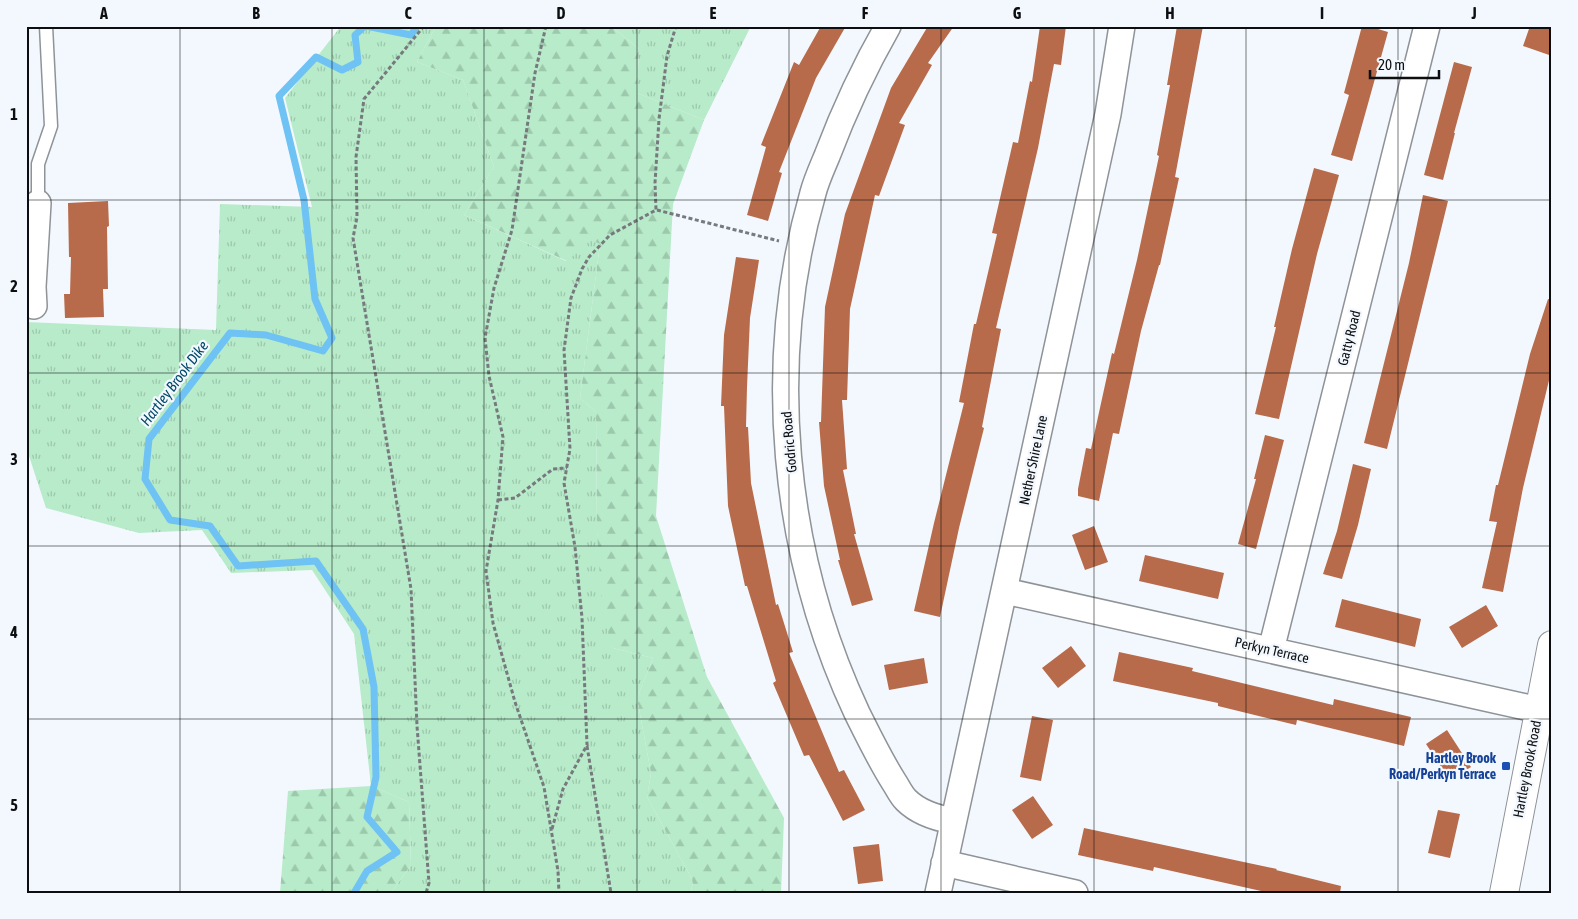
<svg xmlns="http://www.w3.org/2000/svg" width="1578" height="919" viewBox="0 0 1578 919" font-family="'Asap Condensed',sans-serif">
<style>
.grass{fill:url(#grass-tufts)}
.forest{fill:url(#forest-firs)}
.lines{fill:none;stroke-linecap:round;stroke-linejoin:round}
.stream{stroke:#6ec2f4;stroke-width:7}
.building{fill:#b76b4a}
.lane-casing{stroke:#8e9398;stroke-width:15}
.street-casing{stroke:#8e9398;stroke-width:28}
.secondary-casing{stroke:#8e9398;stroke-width:30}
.path{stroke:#76797d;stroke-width:3;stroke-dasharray:4 2.5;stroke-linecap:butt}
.lane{stroke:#fff;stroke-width:12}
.street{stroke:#fff;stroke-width:25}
.secondary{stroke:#fff;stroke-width:28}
.grid{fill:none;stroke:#0c0e10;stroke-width:1;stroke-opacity:0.55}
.transit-dot{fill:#1a4fb4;stroke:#f3f8fe;stroke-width:2}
.labels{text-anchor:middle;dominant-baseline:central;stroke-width:4.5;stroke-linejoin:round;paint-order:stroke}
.street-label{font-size:14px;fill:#0c0e10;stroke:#f3f8fe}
.transit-label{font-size:14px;font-weight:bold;fill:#164399;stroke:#f3f8fe;text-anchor:end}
.water-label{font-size:15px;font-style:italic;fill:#01496a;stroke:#f3f8fe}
.neatline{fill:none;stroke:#0c0e10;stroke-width:2}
.grid-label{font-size:16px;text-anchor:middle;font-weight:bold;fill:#0c0e10}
</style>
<defs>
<pattern id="grass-tufts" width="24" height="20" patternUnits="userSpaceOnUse" patternTransform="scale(1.25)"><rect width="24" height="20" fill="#b7ebc9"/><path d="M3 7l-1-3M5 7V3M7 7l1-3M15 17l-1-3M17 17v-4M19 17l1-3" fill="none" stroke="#9cc8ac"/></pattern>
<pattern id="forest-firs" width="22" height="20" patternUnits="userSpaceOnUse" patternTransform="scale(1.25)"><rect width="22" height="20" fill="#b7ebc9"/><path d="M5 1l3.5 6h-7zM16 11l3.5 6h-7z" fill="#9cc8ac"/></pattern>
</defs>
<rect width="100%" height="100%" fill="#f3f8fe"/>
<path class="grass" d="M341,26H436L417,62L463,80L494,167L464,215L566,261L591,239L600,244L580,398L596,412L597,531L613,648L653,658L637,698L651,773L647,797L693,881L691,893H391L411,865L409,802L371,786L354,634L312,570L231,573L202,530L139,533L46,508L29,456H26V322L216,330L220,204L312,207L285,98Z
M611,26H751L704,120L637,93L639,49Z"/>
<path class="forest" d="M436,26H611L639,49L637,93L704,120L673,204L656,516L707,677L784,818L781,893H691L693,881L647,797L651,773L637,698L653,658L613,648L602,611L597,531L596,412L580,398L600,244L591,240L567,261L464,215L494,167L463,80L417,62Z
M371,786L409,802L411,865L391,893H280L288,791Z"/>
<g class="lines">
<path class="stream" d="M366,26L411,35L417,26
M354,893L367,871L397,852L367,817L376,777L374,687L363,629L316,561L238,566L210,526L170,520L145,479L149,439L230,333L266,335L323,351L332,338L315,299L304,200L279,96L316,57L342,70L358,62L355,35L365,26"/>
</g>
<path class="building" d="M821,26H846L816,78L779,172L782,173L768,221L747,215L766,147L761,145L794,62L799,65Z
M928,26H954L928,63L932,65L899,123L905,125L879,196L875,195L850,309L847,400H842L847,469L843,470L856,534H854L873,600L852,606L838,560H840L824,486L819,422H821L825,307L845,214L891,88Z
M1040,26H1066L1061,65L1054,64L1038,148L996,328L1001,329L982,427L984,428L959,528L940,617L914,611L934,523L964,403L959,402L974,324H976L997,234L992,233L1013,142L1018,143L1030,81L1032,82Z
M1177,26H1203L1175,177L1179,178L1160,265H1159L1141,331L1119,434L1113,433L1099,501L1078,496V489L1086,448L1091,449L1112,353L1114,354L1137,260L1159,156L1157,155L1170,85H1167Z
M1362,26H1368L1388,32L1352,161L1331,155L1349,95L1344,93Z
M1530,26H1552V56L1523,46Z
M1454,62L1472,67L1454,133H1455L1443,180L1424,175Z
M1314,168L1339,175L1317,254L1279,419L1255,414L1276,327H1274L1292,249Z
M1423,195L1448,201L1387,449L1364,443L1409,263Z
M108,201L109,226L107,227L108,289H103L104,317L65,318L64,294H70L71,257H69L68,203Z
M736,257L759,260L750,318L747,387L746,427H748L751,483L776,605L778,604L793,652L789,653L839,772L844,770L865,810L843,821L809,755L804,756L773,683L776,681L747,586H745L728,506L724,406H721L724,335Z
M1548,299L1552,300V368L1523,488L1503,592L1482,588L1497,522L1489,521L1496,485H1498L1530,354Z
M1265,435L1284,440L1256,549L1238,544L1256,479H1254Z
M1353,464L1371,469L1358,525L1342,579L1323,574L1337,531Z
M1094,526L1108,562L1085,570L1072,535Z
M1145,555L1224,573L1218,599L1139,581Z
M1342,599L1421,619L1415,647L1335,627Z
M1486,605L1498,626L1462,648L1449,627Z
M1071,646L1086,666L1058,688L1042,668Z
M1119,652L1193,668L1192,671L1333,705L1334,699L1411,717L1404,746L1297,720L1296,725L1218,706V703L1113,681Z
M924,658L928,683L889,690L884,665Z
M1032,716L1053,720L1041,781L1020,777Z
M1447,730L1471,767L1450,780L1426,744Z
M1033,796L1053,825L1032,839L1012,810Z
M1438,810L1460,814L1450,858L1428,853Z
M1084,828L1277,869L1276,870L1341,886L1340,893H1270L1154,867L1153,871L1078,855Z
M879,844L883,881L858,884L853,847Z"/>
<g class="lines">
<defs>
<path id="lane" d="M38,203V164L51,126L46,26"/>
<path id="street" d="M888,26C864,68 844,111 827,156C822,168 816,181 813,193C764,363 782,553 857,713C869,737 880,760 894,782C898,788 901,795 906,800C919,813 936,818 953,821
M34,306L33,287L38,203
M1005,591L1539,710
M1271,650L1427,26
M944,863L1075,893
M938,893L1108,114L1122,26"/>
<path id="secondary" d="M1504,893L1552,645"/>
</defs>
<use href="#lane" class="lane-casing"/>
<use href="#street" class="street-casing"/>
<use href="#secondary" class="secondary-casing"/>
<path class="path" d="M424,26L364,99L356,157L357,217L353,238L411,589L417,726L429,883L426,893
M546,26L535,73L512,230L494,288L485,338L489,376L503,437L498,500L486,571L493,623L515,702L544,787L558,871L559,893
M657,210L779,241
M498,500L515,498L553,469L567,468
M587,746L611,893
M552,829L563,789L587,745L582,618L575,547L564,483L570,449L564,350L571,298L582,269L589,257L610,235L656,210L655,183L659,119L667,56L676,26"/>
<use href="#lane" class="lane"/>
<use href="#street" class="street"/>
<use href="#secondary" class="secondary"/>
</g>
<path class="grid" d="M180,26V893M332,26V893M484,26V893M637,26V893M789,26V893M941,26V893M1094,26V893M1246,26V893M1398,26V893M26,200H1552M26,373H1552M26,546H1552M26,719H1552"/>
<rect class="transit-dot" x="1501" y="761" width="10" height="10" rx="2.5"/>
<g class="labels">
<g class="street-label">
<text transform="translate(1349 338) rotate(-76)">Gatty Road</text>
<text transform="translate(789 442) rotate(-95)">Godric Road</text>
<text transform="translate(1033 460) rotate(-78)">Nether Shire Lane</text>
<text transform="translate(1272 650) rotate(13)">Perkyn Terrace</text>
<text transform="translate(1527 769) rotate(-79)">Hartley Brook Road</text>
</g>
<g class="transit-label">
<text x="1496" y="758">Hartley Brook<tspan x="1496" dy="16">Road/Perkyn Terrace</tspan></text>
</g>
<g class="water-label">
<text transform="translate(174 383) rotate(-53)">Hartley Brook Dike</text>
</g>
</g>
<rect width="1578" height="919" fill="none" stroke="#f3f8fe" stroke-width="55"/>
<path d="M1370 70v8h69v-8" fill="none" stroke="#0c0e10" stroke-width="2.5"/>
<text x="1378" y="70" font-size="15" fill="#0c0e10" stroke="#f3f8fe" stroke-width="4" paint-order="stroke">20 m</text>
<rect x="28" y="28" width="1522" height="864" class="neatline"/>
<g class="grid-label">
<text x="104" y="19">A</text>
<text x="256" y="19">B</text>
<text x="408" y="19">C</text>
<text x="561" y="19">D</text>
<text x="713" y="19">E</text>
<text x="865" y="19">F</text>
<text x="1017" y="19">G</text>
<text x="1170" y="19">H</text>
<text x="1322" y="19">I</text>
<text x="1474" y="19">J</text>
<text x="14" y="120">1</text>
<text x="14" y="292">2</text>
<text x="14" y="465">3</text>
<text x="14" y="638">4</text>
<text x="14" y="811">5</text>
</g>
</svg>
